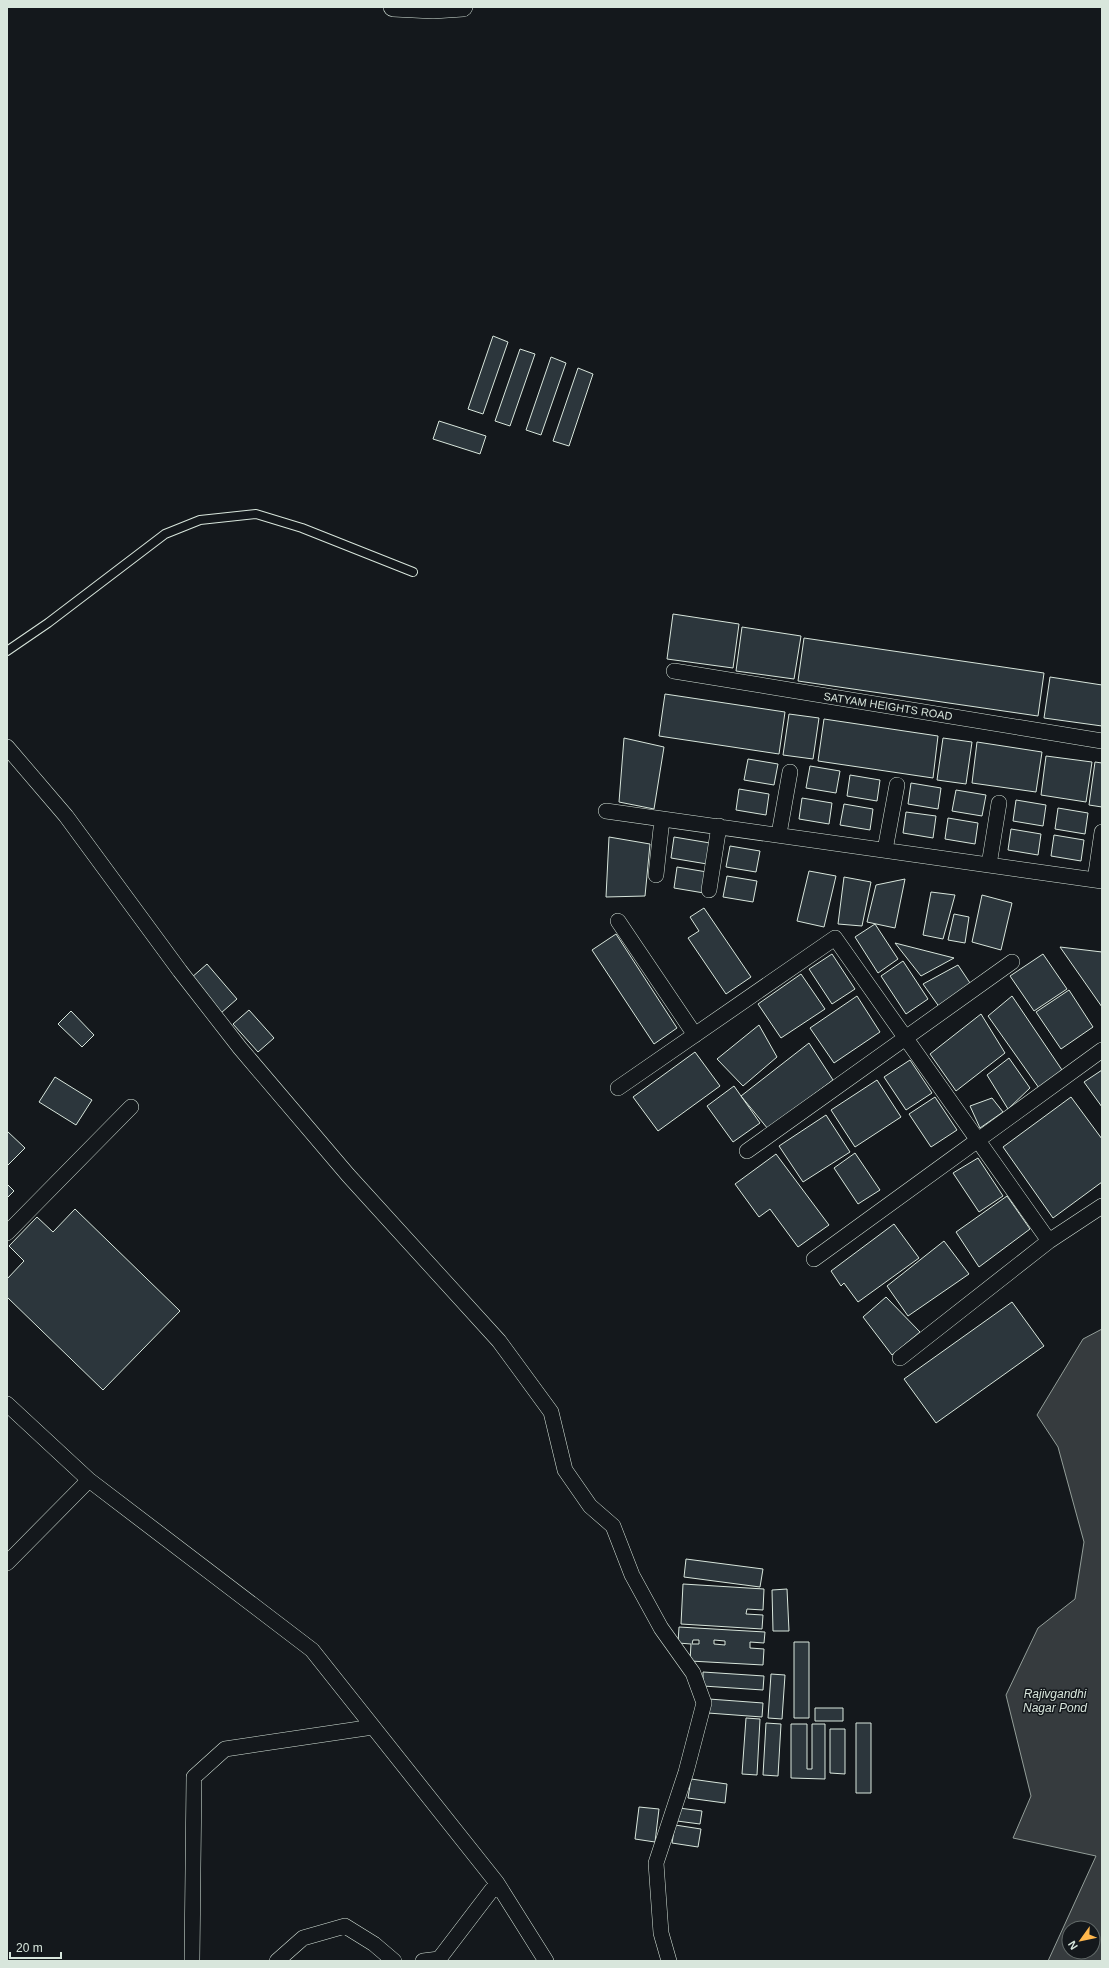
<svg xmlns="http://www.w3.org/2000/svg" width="1109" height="1968" viewBox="0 0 1109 1968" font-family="Arial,sans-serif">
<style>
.water{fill:#363b3e;stroke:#939e99;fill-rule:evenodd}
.building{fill:#2c363c;stroke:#d8e6dc;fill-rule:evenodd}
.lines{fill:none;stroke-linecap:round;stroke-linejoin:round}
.service-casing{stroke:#d8e6dc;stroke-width:10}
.minor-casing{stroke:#d8e6dc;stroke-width:16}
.tertiary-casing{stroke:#d8e6dc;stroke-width:20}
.service{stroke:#14181c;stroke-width:8}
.minor{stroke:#14181c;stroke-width:15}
.tertiary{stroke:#14181c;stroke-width:19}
.labels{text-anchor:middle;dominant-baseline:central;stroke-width:3;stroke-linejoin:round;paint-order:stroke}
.street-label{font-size:11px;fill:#d8e6dc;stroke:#14181c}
.water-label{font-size:12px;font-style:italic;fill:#d8e6dc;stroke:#14181c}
</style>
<rect width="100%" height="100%" fill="#14181c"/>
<path class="water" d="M1102,1329V1961H1048L1096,1856L1013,1838L1031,1796L1006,1695L1038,1628L1075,1599L1084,1542L1058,1447L1037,1415L1083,1339ZM1069,1928H1093V1952H1069Z"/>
<path class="building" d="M493,336L508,342L483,414L468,409Z
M520,349L535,354L510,426L495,421Z
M551,357L566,363L541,435L526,430Z
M578,368L593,374L569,446L553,441Z
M439,421L486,436L480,454L433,439Z
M673,614L739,624L733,668L667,659Z
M742,627L801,636L794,679L736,671Z
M804,638L1044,673L1038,716L798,681Z
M1050,677L1102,685V726L1044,718Z
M665,694L785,712L779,754L659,736Z
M789,714L819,718L813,759L783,755Z
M824,719L938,736L933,778L818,761Z
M624,738L664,747L654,809L619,802Z
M943,738L972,742L966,784L937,780Z
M977,742L1042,752L1036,792L972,783Z
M1046,756L1092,762L1086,802L1041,795Z
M748,759L778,764L774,785L744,780Z
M1095,762L1102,763V807L1089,805Z
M810,766L840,771L836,793L806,788Z
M850,775L880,780L877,801L847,796Z
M911,783L941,788L938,809L908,804Z
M739,789L769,794L766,815L736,810Z
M956,790L986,795L982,816L952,811Z
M802,798L832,803L829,824L799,819Z
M1016,800L1046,805L1043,826L1013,821Z
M844,804L873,809L870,830L840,825Z
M1058,808L1088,813L1085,834L1055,829Z
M906,812L936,816L933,838L903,833Z
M948,818L978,823L975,844L945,839Z
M1011,829L1041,834L1038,855L1008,850Z
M1054,835L1084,840L1081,861L1051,856Z
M609,837L650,844L645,896L606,897Z
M674,837L710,843L707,864L671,858Z
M730,846L760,851L756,872L726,867Z
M677,867L707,872L704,893L674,888Z
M809,871L836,876L824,927L797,921Z
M727,876L757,881L753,902L723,897Z
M844,877L871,882L862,926L838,924Z
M905,879L895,928L867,922L876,885Z
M931,892L955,895L943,939L923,935Z
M982,895L1012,903L1001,950L972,942Z
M704,908L751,977L726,994L688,938L699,931L690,917Z
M954,914L969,917L965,943L948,940Z
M875,924L898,959L878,973L855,937Z
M616,934L677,1028L654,1044L592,950Z
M895,943L954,958L921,976Z
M1060,947L1102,952V1007Z
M832,954L855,989L832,1004L809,969Z
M1043,954L1067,989L1034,1011L1010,976Z
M903,961L928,999L906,1014L881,976Z
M207,964L237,999L221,1013L191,978Z
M958,965L972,986L940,1008L923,984Z
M801,974L825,1009L781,1038L758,1004Z
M1069,990L1093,1027L1061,1049L1036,1012Z
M857,996L880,1032L834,1063L810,1028Z
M1012,996L1062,1070L1039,1088L988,1016Z
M249,1010L274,1038L258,1052L233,1024Z
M71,1011L94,1035L82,1047L58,1024Z
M981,1014L1005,1053L956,1091L930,1054Z
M759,1025L777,1057L743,1086L717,1059Z
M809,1043L833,1080L768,1129L741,1096Z
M695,1052L720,1086L658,1131L633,1097Z
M1009,1058L1030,1088L1008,1109L987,1075Z
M910,1060L932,1093L906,1110L884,1077Z
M1102,1070V1107L1084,1082Z
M55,1077L92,1100L76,1125L39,1102Z
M877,1080L901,1117L855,1147L831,1110Z
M734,1086L760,1123L733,1142L707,1106Z
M935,1097L957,1130L931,1147L909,1114Z
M1071,1097L1102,1139V1182L1053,1218L1003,1147Z
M992,1098L1003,1112L980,1128L970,1106Z
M826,1115L850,1152L803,1182L779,1146Z
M7,1131L25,1148L7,1166Z
M855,1153L880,1190L858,1204L834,1168Z
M776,1154L829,1225L798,1247L770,1209L759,1217L735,1184Z
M978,1158L1003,1196L979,1212L953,1173Z
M7,1184L14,1191L7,1198Z
M1007,1196L1030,1229L979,1267L956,1232Z
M75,1209L180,1311L103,1390L7,1297V1279L24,1261L9,1246L37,1217L53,1232Z
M894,1224L919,1258L858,1302L844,1283L841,1286L831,1271Z
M944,1241L969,1274L908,1316L887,1286Z
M886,1297L920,1332L892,1355L863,1317Z
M1012,1302L1044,1346L936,1423L904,1379Z
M686,1559L763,1569L760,1587L684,1577Z
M683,1584L764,1589L763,1610L747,1609L746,1614L763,1615L762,1629L681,1624Z
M787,1589L789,1631H773L772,1590Z
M679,1627L765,1632L764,1643L750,1642V1648L764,1649L763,1665L690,1661L691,1644L678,1643ZM693,1640H699V1644H692ZM714,1640L725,1641V1645L714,1644Z
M794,1642H809V1718H794Z
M703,1672L764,1676L763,1690L703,1686Z
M771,1674L785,1675L782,1719L768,1718Z
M709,1699L763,1703L762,1717L708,1713Z
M815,1708H843V1721H815Z
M746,1718L760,1719L757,1775L742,1774Z
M766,1723L781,1724L778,1776L763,1775Z
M856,1723H871V1793H856Z
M791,1724H807V1769H812V1724H825V1779L791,1778Z
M830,1729H845V1774L830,1773Z
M691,1779L727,1784L725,1803L688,1798Z
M639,1807L659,1809L655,1842L635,1839Z
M679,1808L702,1811L700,1824L677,1821Z
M675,1825L701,1829L698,1847L672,1843Z"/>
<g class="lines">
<defs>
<path id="service" d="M7,651L48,623L165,534L200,520L256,514L302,528L413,572"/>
<path id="minor" d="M674,671L1102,741
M7,747L66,816L180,971L240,1048L348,1175L499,1341L551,1412L565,1470L590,1506L613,1526L632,1575L661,1628L693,1673L704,1703L686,1772L656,1863L661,1933L669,1961
M606,811L1102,881
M779,834L790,772
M885,850L897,785
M989,865L999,803
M656,875L662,819
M1095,880L1102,832
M709,890L719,826
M618,921L695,1035
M618,1088L835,938L1049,1241
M747,1151L1012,962
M7,1233L131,1107
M814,1259L1102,1050
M900,1358L1049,1241L1102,1206
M7,1404L89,1480L312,1650L497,1883L546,1961
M7,1563L89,1480
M192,1961L194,1777L225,1749L373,1727
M277,1961L303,1938L345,1926L374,1944L394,1961
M423,1961L439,1959L497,1883"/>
<path id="tertiary" d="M393,7L433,9L463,7"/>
</defs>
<use href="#service" class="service-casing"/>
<use href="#minor" class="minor-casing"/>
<use href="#tertiary" class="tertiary-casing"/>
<use href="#service" class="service"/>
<use href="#minor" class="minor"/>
<use href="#tertiary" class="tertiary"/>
</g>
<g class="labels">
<g class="street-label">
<text transform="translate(888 706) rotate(9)">SATYAM HEIGHTS ROAD</text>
</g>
<g class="water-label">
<text x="1055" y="1694">Rajivgandhi<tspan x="1055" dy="14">Nagar Pond</tspan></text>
</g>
</g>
<rect width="1109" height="1968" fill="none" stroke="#d8e6dc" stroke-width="16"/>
<g transform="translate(1081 1940) rotate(237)"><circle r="19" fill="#14181c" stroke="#626a69"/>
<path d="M0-3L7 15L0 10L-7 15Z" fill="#ffb74d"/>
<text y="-6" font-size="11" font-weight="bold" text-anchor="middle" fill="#d8e6dc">N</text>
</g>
<path d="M10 1952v6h51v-6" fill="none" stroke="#d8e6dc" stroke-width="2"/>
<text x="16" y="1952" font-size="12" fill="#d8e6dc" stroke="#14181c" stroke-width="3" paint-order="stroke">20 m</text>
</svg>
